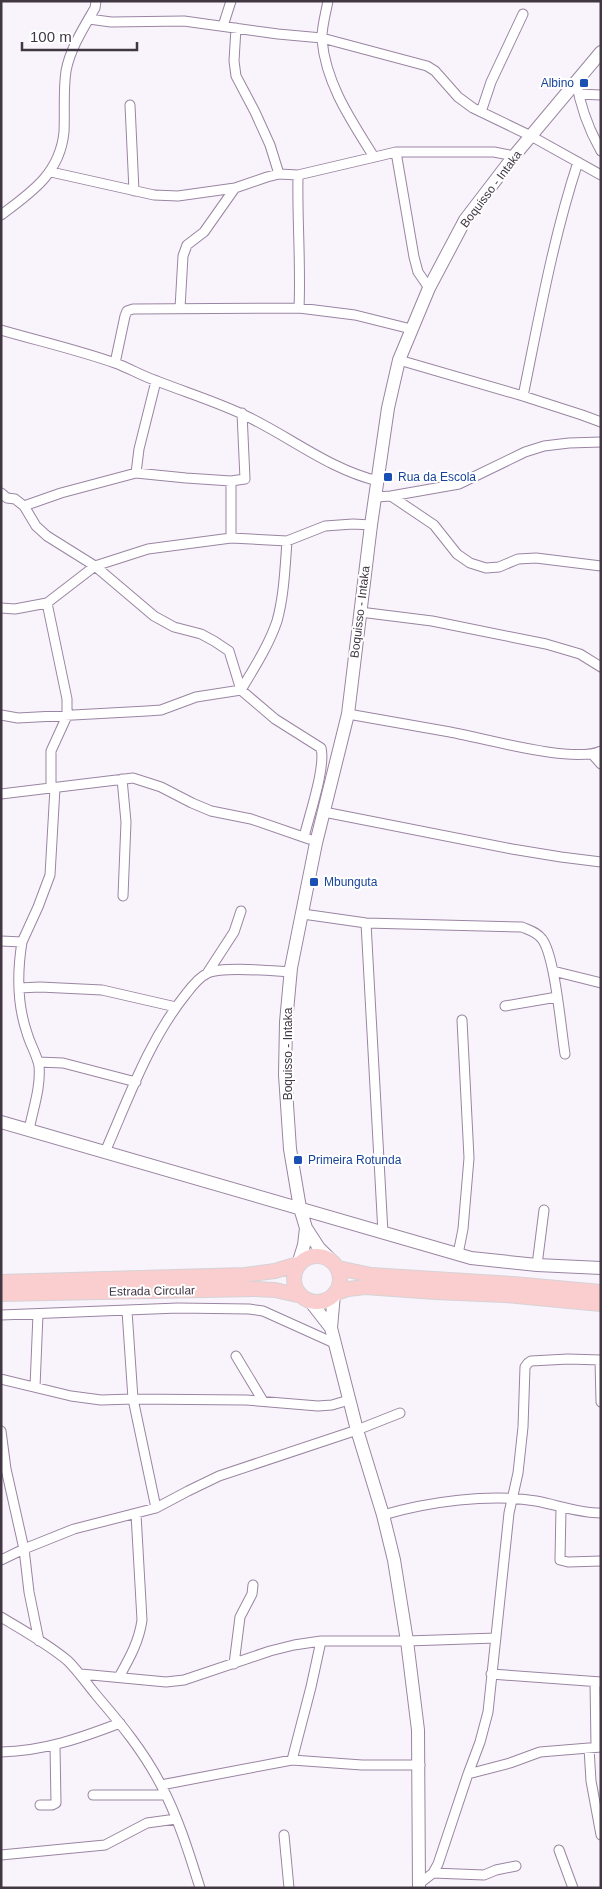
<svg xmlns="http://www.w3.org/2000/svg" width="602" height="1889" viewBox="0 0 602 1889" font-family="Helvetica,sans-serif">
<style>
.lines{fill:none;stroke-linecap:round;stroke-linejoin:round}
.street-casing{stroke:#9a85a2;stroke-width:11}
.secondary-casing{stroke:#9a85a2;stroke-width:14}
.primary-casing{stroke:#d5d3d6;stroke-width:16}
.street{stroke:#fff;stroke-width:9}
.secondary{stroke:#fff;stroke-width:12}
.primary{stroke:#facece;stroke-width:14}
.transit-dot{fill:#1a4fb4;stroke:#fff;stroke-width:2}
.labels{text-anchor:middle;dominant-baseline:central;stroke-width:4;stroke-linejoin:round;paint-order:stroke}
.transit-label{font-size:12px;fill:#164399;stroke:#fff;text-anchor:start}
.street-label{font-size:12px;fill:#403743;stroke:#fff}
</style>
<rect width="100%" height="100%" fill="#f9f4fb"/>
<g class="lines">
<defs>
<path id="street" d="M328,1C326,12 321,30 322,40C326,84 351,120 374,157
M89,19L111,22L184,21L278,34L322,38L427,66L435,71L458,97L473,108L531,136L601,175
M223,26L231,1
M236,28L234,61L236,76L255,112L270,145L279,174
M576,80C580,106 588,128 601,151
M579,94L601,95
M130,105L134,191
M481,112L491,82L523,14
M396,152L414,257L418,272L429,288
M51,172L154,195L178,196L235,188L267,177L279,174L298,175L396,152H494L514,156
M298,175C297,220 301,264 299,308
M1,215C32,192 60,173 64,132C65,112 63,91 66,71C70,49 84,27 95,8L96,1
M180,308L183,256L187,245L204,232L235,188
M1,330C39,341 78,350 115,363C129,368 142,376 157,381C185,392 214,401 242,414C288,435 328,469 378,481
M399,360L523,396L582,415L601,422
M115,363L125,316L127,311L133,309L299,308L355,315L411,329
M523,396C539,318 553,238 578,162
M136,473L139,449L156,381
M1,493L7,498L15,499L24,506L36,526L47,536L95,566L154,616L174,627L201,634L214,641L229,651L241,690L275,719L321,748C326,767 309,816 304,837
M391,496L434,525L457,554L470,563L486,568L499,567L518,559L536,558L601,566
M376,497L391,496L459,484L525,452L544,446L569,443L601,442
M24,506L61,493L136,473L186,478L231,481L245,479L242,413
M231,538V481
M47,603L67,699V716L51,751V788
M1,608L15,609L47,603L95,566L148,549L231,538L287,541L325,526L353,524L371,525
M360,612L432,621L546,644L580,654L601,667
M348,714C382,720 416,726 450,732C483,738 573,764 601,751
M1,715L18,718L147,711L161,710L196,697L241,690C254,668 269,645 277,621C284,596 285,568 287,541
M593,755L601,764
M122,779L126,822L123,896
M1,794L133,778L161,787L192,803L211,811L251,819L309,839
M324,812L512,849L561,857L601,862
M303,914L366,923L522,927C529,930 537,932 542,939C555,956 561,1029 565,1054
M366,923L383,1233
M1,941L22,942L38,907L50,875L55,788
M22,942C17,973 17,1004 27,1033C30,1044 37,1055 39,1066C41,1087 33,1109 29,1130
M553,971L601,983
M208,972L234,932L241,911
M19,988L40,987L102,990L176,1007
M505,1006L557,997
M38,1062L63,1063L136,1082
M105,1152C129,1097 149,1040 186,994C192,986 199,977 208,973C223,966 273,971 291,972
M458,1254L463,1229L469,1158L462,1020
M537,1265L544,1210
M127,1311L133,1399L156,1508
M1,1315L178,1308L249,1309L263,1311L334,1343
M236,1356L263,1401
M600,1360L601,1402
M1,1379L71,1396L101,1400L133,1399L246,1400L318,1406L332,1405L349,1400
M35,1387L38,1314
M1,1431L6,1469L24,1549L29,1592L39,1641
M561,1508L560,1560L568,1562L601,1561
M383,1515C427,1502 490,1493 536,1501C558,1505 578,1513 601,1513
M1,1560L24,1549L74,1529L156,1508L188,1491L219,1476L357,1430L400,1413
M1,1617C24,1631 48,1644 68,1661C79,1672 87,1684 97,1696C121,1724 144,1752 161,1785C178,1817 189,1853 200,1888
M234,1664L240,1617L252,1594L253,1585
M81,1674L166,1682L184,1680L270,1651L294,1645L321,1641H407L496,1638
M491,1674L601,1682
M119,1677C129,1659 139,1642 142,1620L136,1514
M595,1682L596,1747
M589,1748L591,1781L601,1835
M1,1752C44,1751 81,1738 120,1723
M292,1760L311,1687L321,1641
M468,1774L510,1763L540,1752L601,1747
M161,1785L292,1760L362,1765H420
M93,1795H166
M40,1805H52L56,1803L55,1746
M284,1835L289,1888
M559,1850L573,1888
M1,1855L105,1845L147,1823L176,1819
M433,1873L484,1875L496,1870L516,1866
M419,1884L433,1873L438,1864L468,1774L480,1742L488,1712L509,1513L518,1473L523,1427L525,1367L528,1363L531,1361L568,1359L601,1360"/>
<path id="secondary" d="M1,1122L471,1258L537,1265L601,1268
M333,1262L319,1248L306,1228L300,1208L290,1149L285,1075L286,1022L291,968L316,843L348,714L371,525L388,408L399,360L429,288L465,220L514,156L601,52
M298,1264L304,1245L306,1228
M310,1301L331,1328L357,1430L383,1515L394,1560L407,1641L418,1730L419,1888
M331,1328L334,1294"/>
<path id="primary" d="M294 1279a23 23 0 1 1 46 0a23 23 0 1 1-46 0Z
M338,1268L371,1275L513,1284L601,1292
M1,1282L245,1275L275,1271L298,1264
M1,1294L254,1289L275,1290L302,1296
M334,1294L348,1289L365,1287L435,1292L505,1295L601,1304"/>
</defs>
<use href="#street" class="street-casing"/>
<use href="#secondary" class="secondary-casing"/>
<use href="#primary" class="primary-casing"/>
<use href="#street" class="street"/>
<use href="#secondary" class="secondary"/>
<use href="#primary" class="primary"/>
</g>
<g class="transit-dot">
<rect x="579" y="78" width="10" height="10" rx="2.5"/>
<rect x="383" y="472" width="10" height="10" rx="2.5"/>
<rect x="309" y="877" width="10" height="10" rx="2.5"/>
<rect x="293" y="1155" width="10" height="10" rx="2.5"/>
</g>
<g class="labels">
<g class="transit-label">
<text x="574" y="83" text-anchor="end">Albino</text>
<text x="398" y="477">Rua da Escola</text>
<text x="324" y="882">Mbunguta</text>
<text x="308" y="1160">Primeira Rotunda</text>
</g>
<g class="street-label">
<text transform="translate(491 189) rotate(-53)">Boquisso - Intaka</text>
<text transform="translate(360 612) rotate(-83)">Boquisso - Intaka</text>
<text transform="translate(288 1054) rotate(-90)">Boquisso - Intaka</text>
<text transform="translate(152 1291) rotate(-1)">Estrada Circular</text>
</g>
</g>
<rect width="602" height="1889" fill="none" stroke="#403743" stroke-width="5"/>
<path d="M22 42v8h115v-8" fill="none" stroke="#403743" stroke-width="2.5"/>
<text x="30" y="42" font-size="15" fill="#403743" stroke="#ffffff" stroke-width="4" paint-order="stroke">100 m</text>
</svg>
